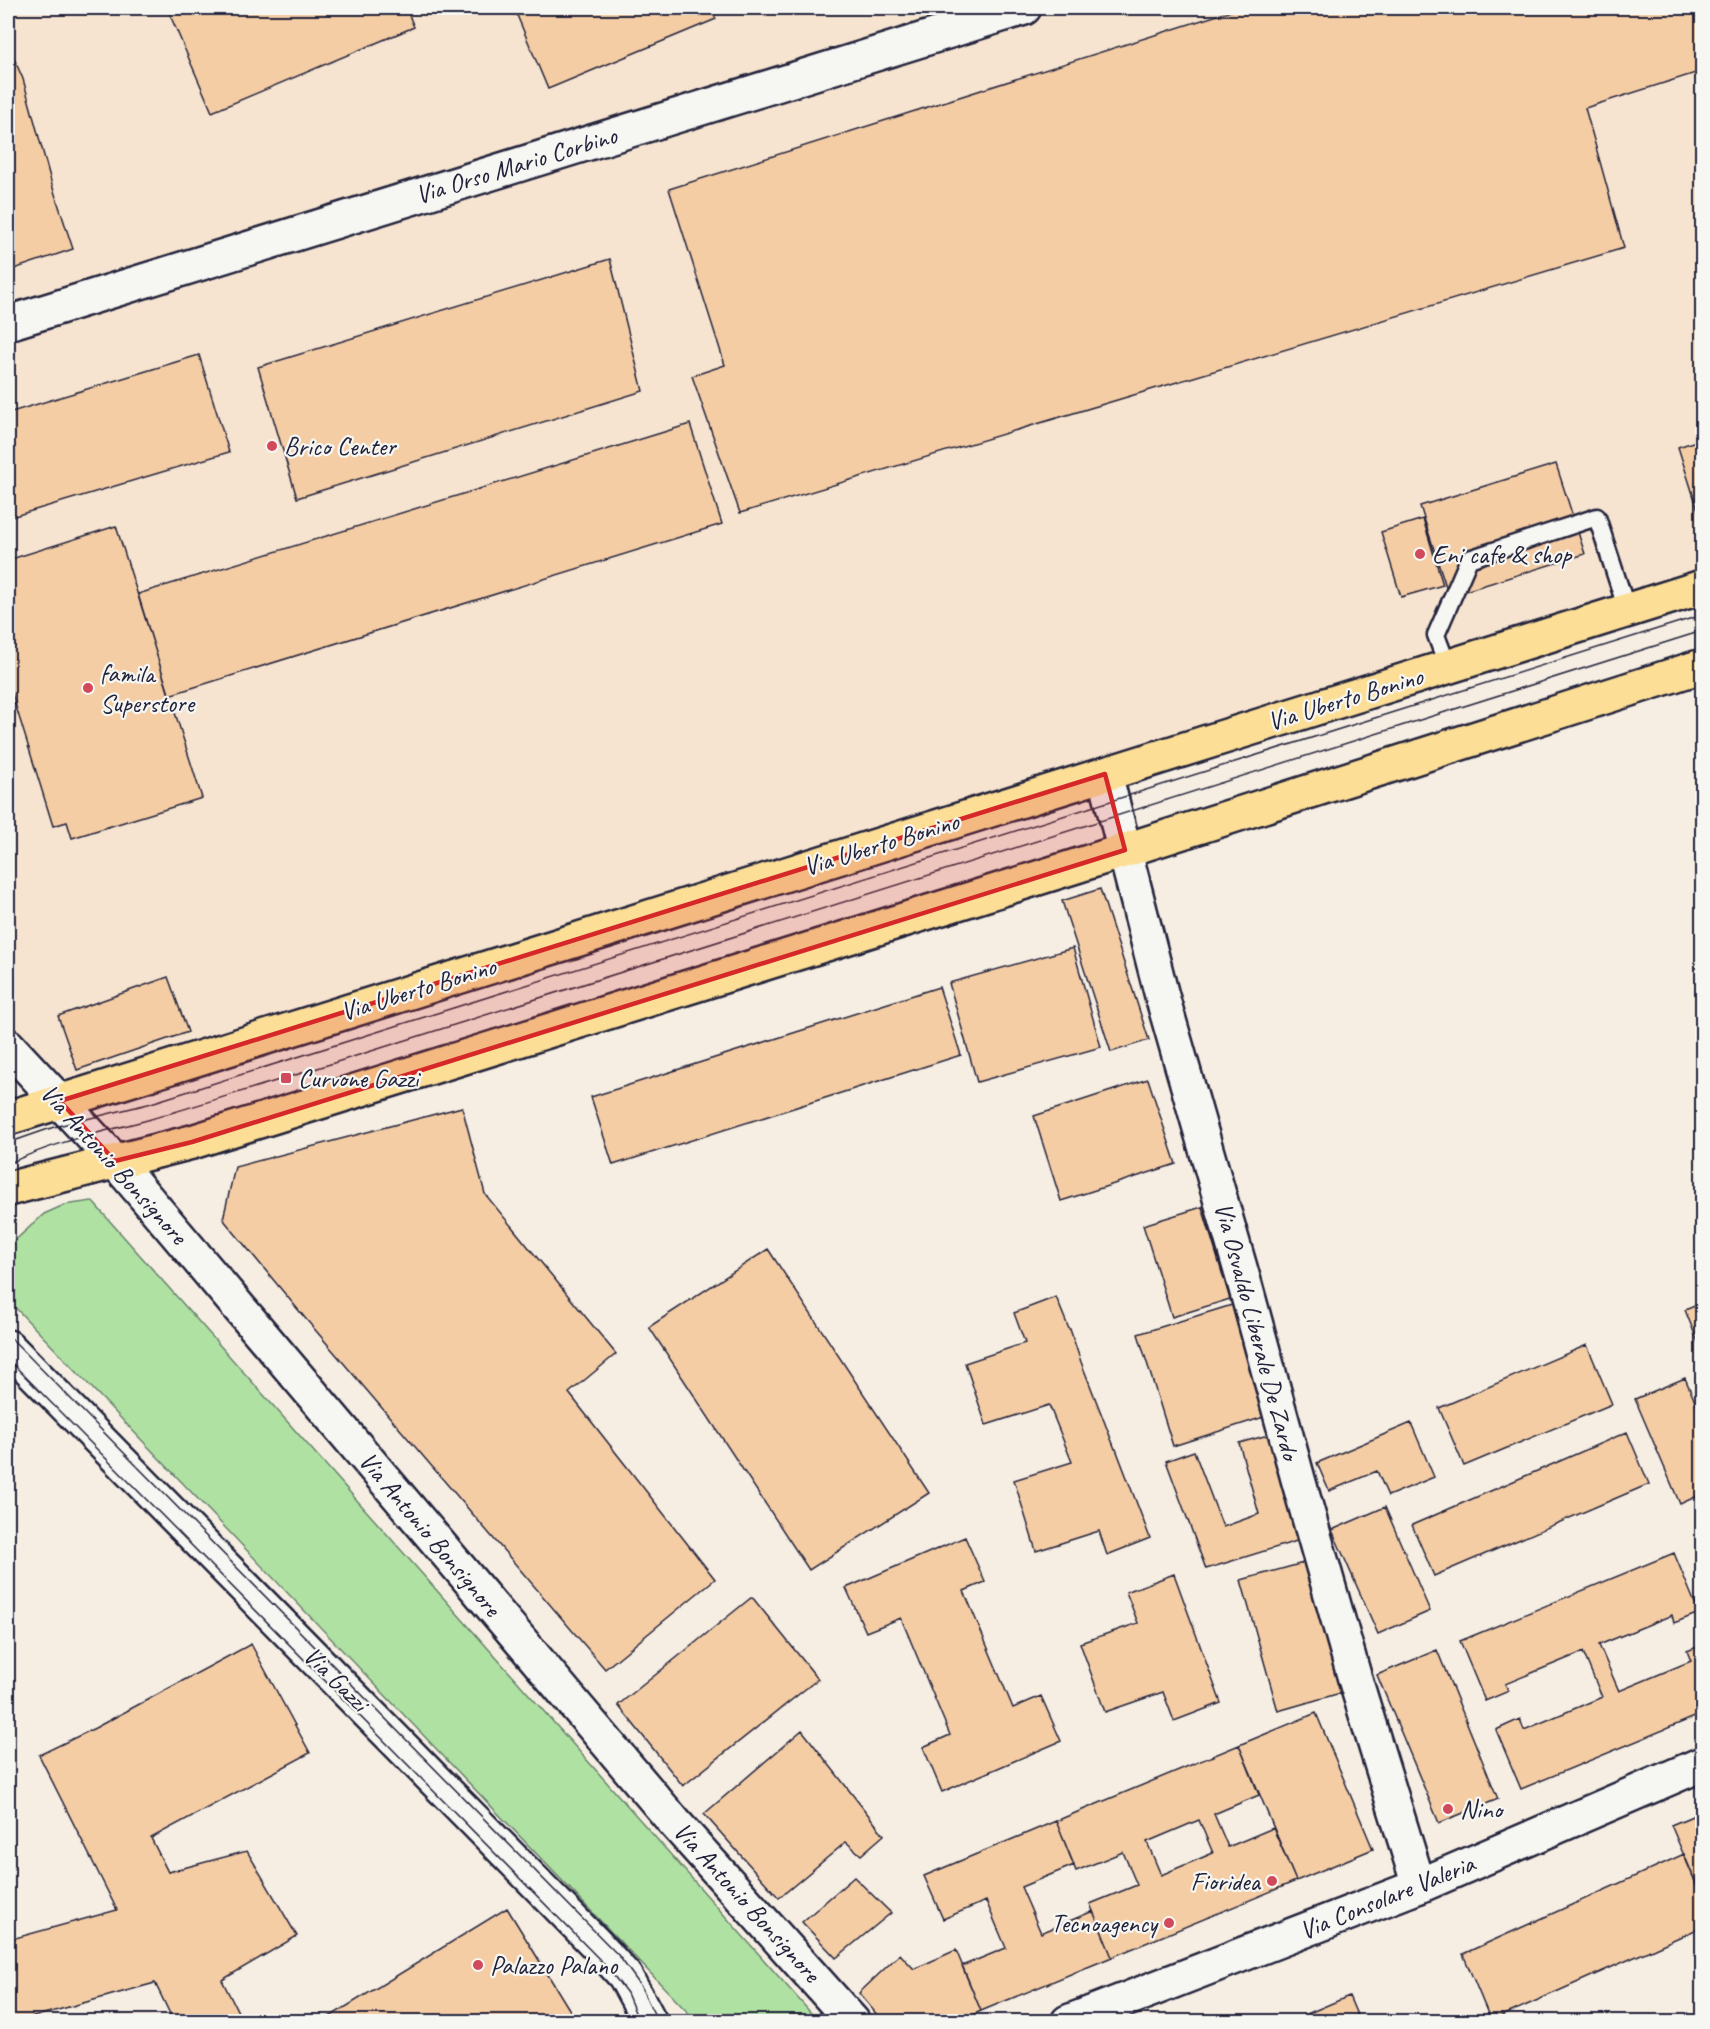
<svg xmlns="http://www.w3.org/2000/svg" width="1710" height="2029" viewBox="0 0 1710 2029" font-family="Caveat,sans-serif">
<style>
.built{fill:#f6e4d0}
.green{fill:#afe1a2;stroke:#68826e;stroke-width:1.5}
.building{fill:#f5cda5;stroke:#22223b;stroke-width:1.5;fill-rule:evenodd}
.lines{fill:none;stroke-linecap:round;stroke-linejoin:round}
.lane-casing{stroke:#22223b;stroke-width:21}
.street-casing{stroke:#22223b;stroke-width:38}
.secondary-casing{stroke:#22223b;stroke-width:38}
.primary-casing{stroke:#22223b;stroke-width:38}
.lane{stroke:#f6f6f2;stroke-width:16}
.street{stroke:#f6f6f2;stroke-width:33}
.secondary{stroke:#f6f6f2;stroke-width:33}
.primary{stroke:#fcde96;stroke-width:33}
.tram{stroke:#22223b;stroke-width:1.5}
.marked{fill:#d62828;fill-opacity:0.2;stroke:#d62828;stroke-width:4.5;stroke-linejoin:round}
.poi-dot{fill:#d1495b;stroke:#f6f6f2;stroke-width:2}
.labels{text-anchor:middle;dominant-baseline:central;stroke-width:4.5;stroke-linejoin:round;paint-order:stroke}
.street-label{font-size:26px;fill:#22223b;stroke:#f6f6f2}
.poi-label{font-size:26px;fill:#22223b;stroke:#f6f6f2;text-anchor:start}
</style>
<rect width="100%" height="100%" fill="#f6eee3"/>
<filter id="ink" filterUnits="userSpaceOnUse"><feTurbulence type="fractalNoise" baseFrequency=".0167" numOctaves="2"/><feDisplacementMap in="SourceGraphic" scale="12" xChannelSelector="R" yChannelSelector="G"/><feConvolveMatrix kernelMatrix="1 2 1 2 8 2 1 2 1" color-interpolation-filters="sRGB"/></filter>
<g filter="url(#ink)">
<path class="built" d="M8,8H1702V595L56,1111L8,1061Z"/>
<path class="green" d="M92,1201L818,2021H696L8,1300V1250L9,1246L44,1214L64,1205Z"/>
<path class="building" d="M167,8H406L414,27L212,112Z
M514,8H711L716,19L548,89Z
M1240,8H1702V71L1585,108L1624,248L740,513L692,376L725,365L669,189Z
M8,45L23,79L52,185L73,249L8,271Z
M610,259L643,391L297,498L258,367Z
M199,355L229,452L8,518V413Z
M690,424L722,524L169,695L138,594Z
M1702,439V508L1698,510L1678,447Z
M1556,464L1585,554L1449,596L1420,506Z
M1423,519L1443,585L1401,597L1381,532Z
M116,526L202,798L72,838L67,822L53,826L8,681V560Z
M1100,889L1149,1040L1111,1052L1062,901Z
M1073,948L1101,1047L977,1082L949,983Z
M168,977L188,1032L77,1070L58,1016Z
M939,987L961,1055L613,1165L591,1097Z
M1148,1079L1176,1164L1061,1201L1034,1116Z
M462,1107L485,1194L616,1354L569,1393L715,1579L605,1669L305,1318L223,1219L235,1167Z
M1202,1207L1230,1299L1172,1317L1143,1225Z
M768,1249L929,1493L809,1570L649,1327Z
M1056,1297L1069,1329H1070L1081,1362L1115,1449H1116L1150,1538L1107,1555L1099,1531L1036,1551L1014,1480L1072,1462L1049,1405L986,1425L965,1363L1025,1343L1014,1313Z
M1702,1303V1352L1685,1310Z
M1232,1305L1267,1416L1173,1446L1138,1334Z
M1587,1345L1612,1404L1464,1466L1439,1408Z
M1685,1378L1702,1418V1494L1680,1504L1635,1399Z
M1411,1423L1434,1477L1388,1496L1377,1471L1329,1491L1317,1463Z
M1627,1432L1649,1484L1434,1576L1412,1525Z
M1272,1434L1300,1540L1206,1569L1166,1461L1194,1451L1223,1527L1259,1514L1239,1443Z
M1385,1507L1430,1611L1378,1634L1332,1530Z
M965,1537L985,1582L964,1591L1013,1708L1041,1696L1061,1741L942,1792L923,1747L950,1735L901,1618L866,1632L846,1588Z
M1702,1541V1557L1697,1543Z
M1674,1553L1699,1613L1674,1623L1672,1615L1599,1645L1619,1691L1691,1661L1687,1651L1702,1645V1714L1521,1789L1496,1730L1520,1719L1524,1730L1602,1697L1583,1652L1505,1684L1509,1691L1485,1701L1460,1641Z
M1307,1562L1344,1692L1278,1711L1241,1580Z
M1174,1574L1221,1703L1174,1721L1163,1692L1105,1712L1080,1643L1138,1623L1126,1592Z
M752,1597L818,1679L683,1786L618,1705Z
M251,1644L310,1753L151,1838L168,1872L247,1851L297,1936L222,1980L241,2018L235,2022H174L155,1983L15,2022H8V1940L117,1910L39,1755L95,1728Z
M1437,1650L1498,1799L1439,1823L1377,1675Z
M1316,1713L1373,1849L1296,1881L1239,1745Z
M802,1730L884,1835L861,1855L846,1842L779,1898L704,1814Z
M1239,1745L1259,1795L1214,1814L1228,1847L1273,1828L1296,1881L1112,1957L1090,1904L1137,1885L1123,1852L1076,1871L1056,1821ZM1199,1820L1213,1853L1161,1875L1147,1842Z
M1702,1812V1898L1671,1825Z
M1056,1821L1074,1865L1021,1887L1041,1933L1093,1911L1112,1957L981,2011L962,1966L1006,1948L986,1901L943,1919L924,1876Z
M1684,1854L1702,1898V1927L1491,2021L1463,1954Z
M854,1877L891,1913L836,1958L802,1922Z
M507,1908L577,2022H321Z
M956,1950L981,2011L957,2022H883L859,1993L900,1954L914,1969Z
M1349,1996L1360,2022H1288Z"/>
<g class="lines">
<defs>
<path id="lane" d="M1448,667L1436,635L1469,559L1597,517L1627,610"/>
<path id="street" d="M8,323L1024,8
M1105,774L1162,996L1245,1285L1298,1479L1355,1679L1419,1886
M8,1046L115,1161L675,1823L853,2022
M8,1347L596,1944L625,1976L650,2022"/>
<path id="secondary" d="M1068,2022L1419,1886L1702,1764"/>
<path id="primary" d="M8,1118L1702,587
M8,1189L192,1142L1073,867L1702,666"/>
</defs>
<use href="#lane" class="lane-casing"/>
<use href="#street" class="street-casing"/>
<use href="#secondary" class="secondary-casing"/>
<use href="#primary" class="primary-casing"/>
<use href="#lane" class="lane"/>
<use href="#street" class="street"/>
<use href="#secondary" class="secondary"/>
<use href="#primary" class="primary"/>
<path class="tram" d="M8,1143L54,1127L148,1104L1702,615
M8,1164C51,1143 98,1133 144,1121C192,1107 239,1092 286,1078L1702,631
M8,1335L619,1956L640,1985L658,2022
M8,1359L607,1967L627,1993L639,2022"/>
</g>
</g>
<path class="marked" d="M1105,774L1125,850L192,1142L115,1161L60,1101Z"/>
<g class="poi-dot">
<circle cx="272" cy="446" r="6"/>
<circle cx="1420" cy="554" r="6"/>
<circle cx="88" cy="688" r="6"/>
<rect x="280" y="1072" width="12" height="12" rx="3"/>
<circle cx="1448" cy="1809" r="6"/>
<circle cx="1272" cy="1881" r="6"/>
<circle cx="1169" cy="1923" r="6"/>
<circle cx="478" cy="1965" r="6"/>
</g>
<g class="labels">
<g class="street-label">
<text transform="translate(516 165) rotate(-17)">Via Orso Mario Corbino</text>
<text transform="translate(1345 699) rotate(-17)">Via Uberto Bonino</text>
<text transform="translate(881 844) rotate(-17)">Via Uberto Bonino</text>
<text transform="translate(418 989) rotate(-17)">Via Uberto Bonino</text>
<text transform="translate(114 1164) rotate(48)">Via Antonio Bonsignore</text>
<text transform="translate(1257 1331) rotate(75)">Via Osvaldo Liberale De Zardo</text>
<text transform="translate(430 1534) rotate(50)">Via Antonio Bonsignore</text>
<text transform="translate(336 1679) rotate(45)">Via Gazzi</text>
<text transform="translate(1387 1897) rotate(-22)">Via Consolare Valeria</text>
<text transform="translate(747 1902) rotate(48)">Via Antonio Bonsignore</text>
</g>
<g class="poi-label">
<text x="284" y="446">Brico Center</text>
<text x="1432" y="554">Eni cafe &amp; shop</text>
<text x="100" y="673">famila<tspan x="100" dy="30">Superstore</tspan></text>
<text x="298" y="1078">Curvone Gazzi</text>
<text x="1460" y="1809">Nino</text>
<text x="1260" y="1881" text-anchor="end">Fioridea</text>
<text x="1157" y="1923" text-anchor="end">Tecnoagency</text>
<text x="490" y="1965">Palazzo Palano</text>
</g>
</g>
<rect width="1710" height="2029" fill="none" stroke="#f6f6f2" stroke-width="30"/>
<rect x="15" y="15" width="1680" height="1999" fill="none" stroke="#22223b" stroke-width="2" filter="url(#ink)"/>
</svg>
